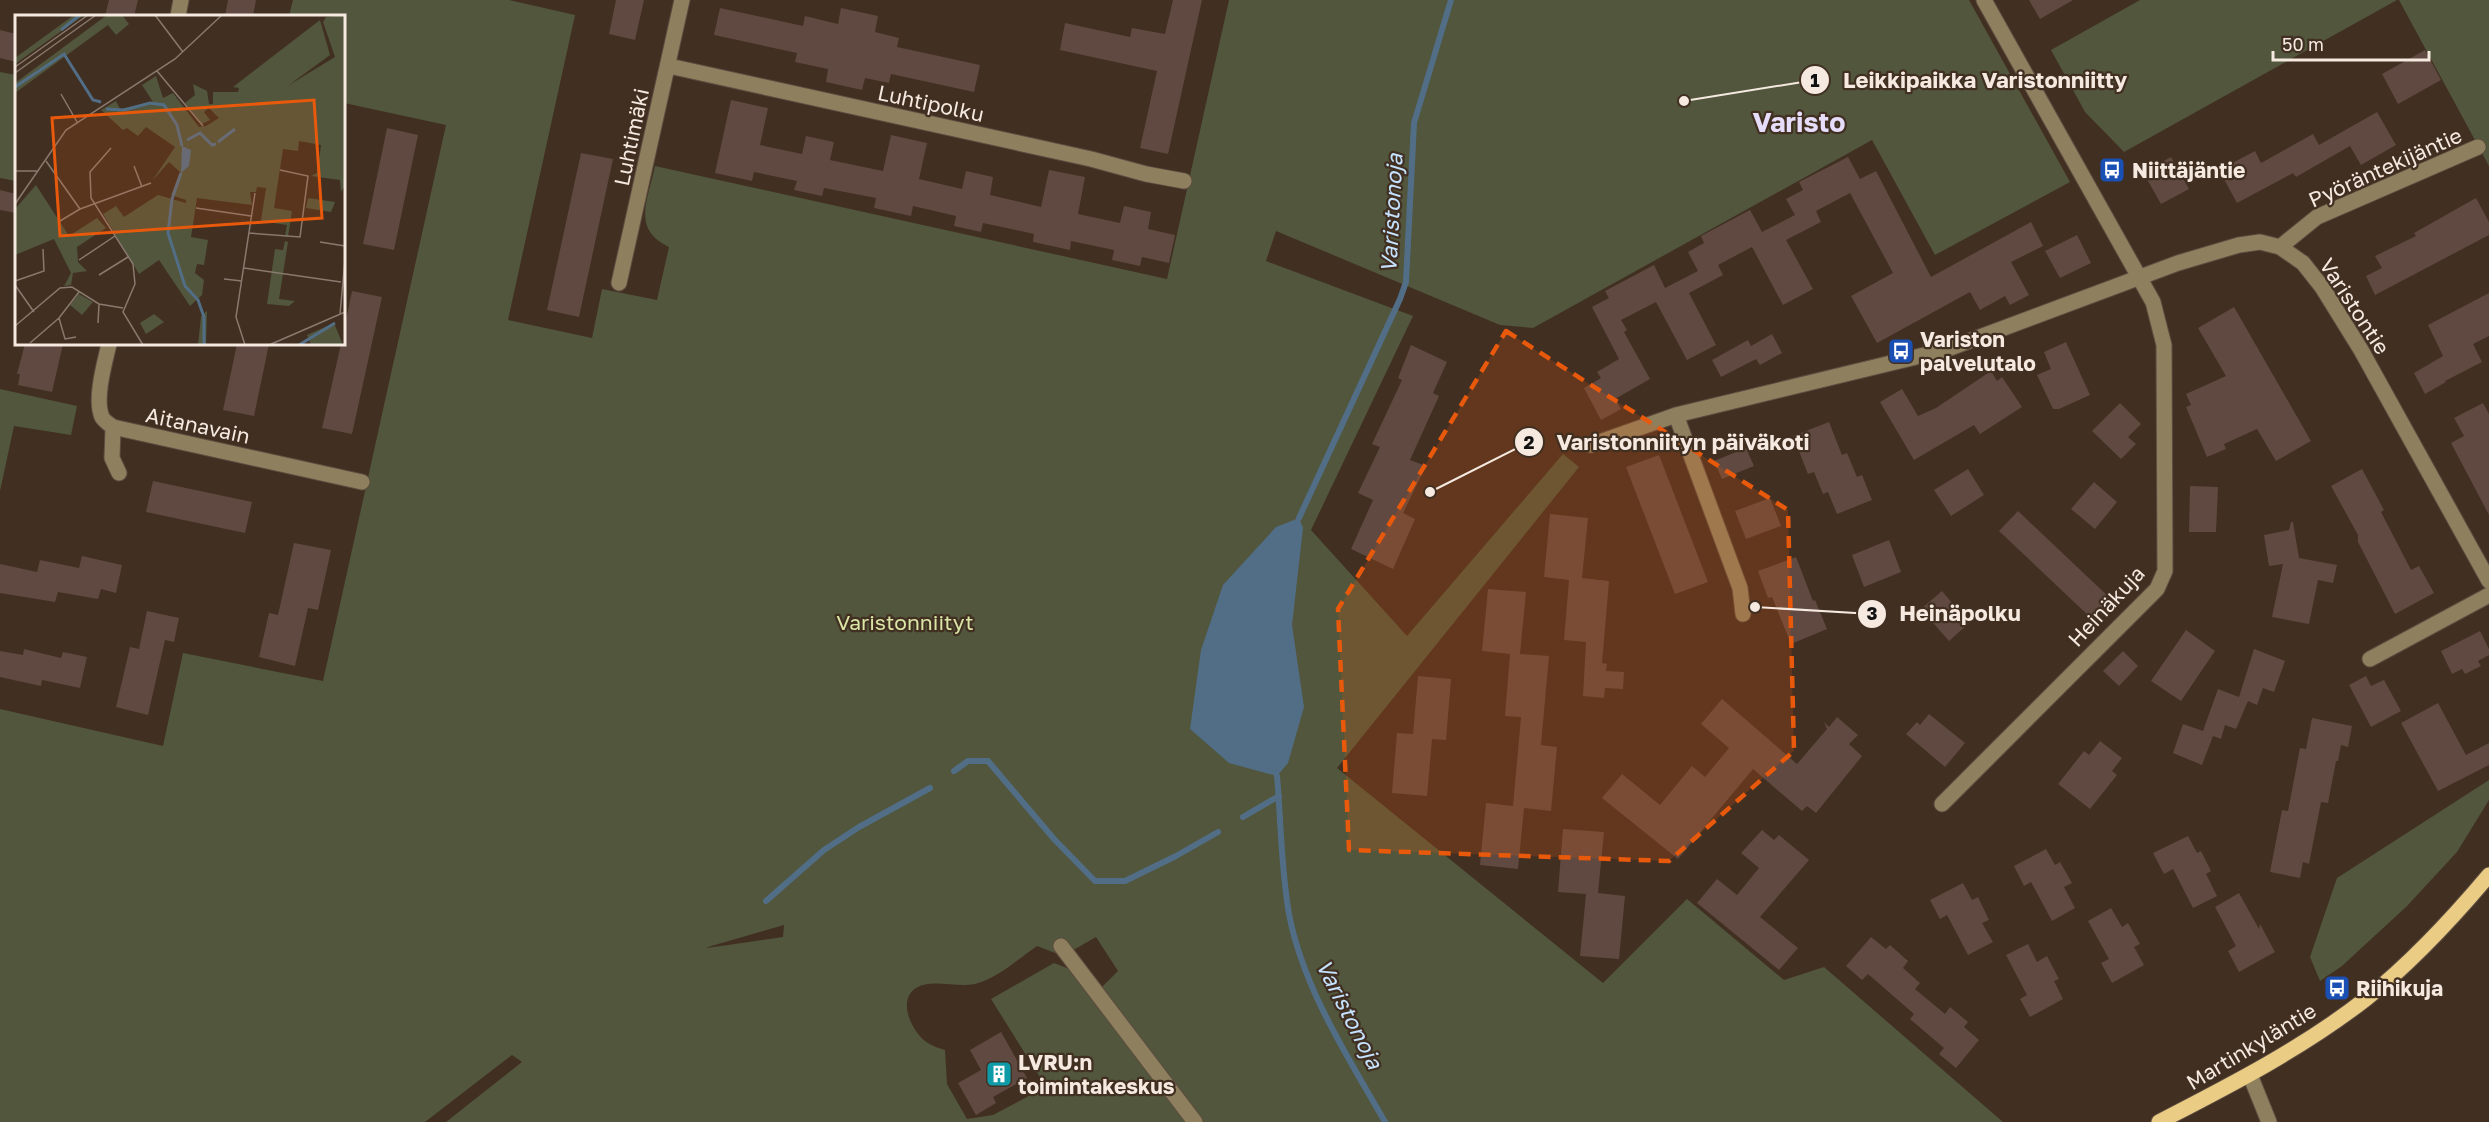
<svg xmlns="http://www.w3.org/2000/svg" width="2489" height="1122" viewBox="0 0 2489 1122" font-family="'Golos Text',sans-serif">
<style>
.green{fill:#51563c;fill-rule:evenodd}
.water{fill:#526e87}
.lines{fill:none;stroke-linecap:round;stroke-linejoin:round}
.stream{stroke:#526e87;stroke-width:6}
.building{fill:#604940}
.minor-casing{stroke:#5e4d40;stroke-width:17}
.major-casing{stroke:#5e4d40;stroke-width:17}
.minor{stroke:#8e805f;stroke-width:15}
.major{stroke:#eacc85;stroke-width:15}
.marked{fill:#e8590c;fill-opacity:0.2;stroke:#e8590c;stroke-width:4.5;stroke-dasharray:12 8;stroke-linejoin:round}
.labels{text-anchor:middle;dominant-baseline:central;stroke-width:4.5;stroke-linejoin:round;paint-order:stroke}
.street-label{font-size:21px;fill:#f5e9e0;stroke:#412f22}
.poi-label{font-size:21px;font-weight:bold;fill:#f5e9e0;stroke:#412f22;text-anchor:start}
.park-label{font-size:21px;fill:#dae5a6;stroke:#412f22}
.water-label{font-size:22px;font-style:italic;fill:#c5e2fe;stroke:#412f22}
.district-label{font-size:27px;font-weight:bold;fill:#e5ddf9;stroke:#412f22}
.inset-river{fill:none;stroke:#526e87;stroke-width:3}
.inset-road{fill:none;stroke:#89796e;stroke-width:1.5}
.view{fill:#e8590c;fill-opacity:0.15;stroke:#e8590c;stroke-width:3}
.inset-edge{fill:none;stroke:#f5e9e0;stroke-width:3}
.leader{fill:none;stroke:#f5e9e0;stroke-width:2}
.callout-dot{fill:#f5e9e0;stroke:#412f22;stroke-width:2}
.mark-label{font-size:18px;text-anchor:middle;font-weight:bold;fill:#111}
.callout-label{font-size:22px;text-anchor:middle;font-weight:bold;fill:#f5e9e0;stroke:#412f22;stroke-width:4.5;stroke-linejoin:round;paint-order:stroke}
</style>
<rect width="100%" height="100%" fill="#412f22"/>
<path class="green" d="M293,0H509L575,15L508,320L592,338L602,289L657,300L669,247C631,229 648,200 655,166L1167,279L1229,0H1969L2070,182L1935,255L1872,140L1533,328L1500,325L1276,231L1266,261L1413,316L1311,530L1407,636L1563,454L1579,467L1337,768L1603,983L1687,899L1784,980L1824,967L2003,1122H1203L1101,988L1118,971L1096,937L1063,956L1037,946C1018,959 998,978 975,984C956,988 932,978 916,988C896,1001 913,1034 928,1043C932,1046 939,1048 945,1050L947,1084L967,1119L993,1115L1046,1087L991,999L1054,963L1072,970L1186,1122H446L522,1062L512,1055L425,1122H0V709L163,746L183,653L323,681L446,125L344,103V16H289ZM784,925L783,937L707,948L708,947Z
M2140,0H2397L2124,152L2085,112L2051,50Z
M2399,0H2489V166Z
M0,72L16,75V181L0,178Z
M0,389L77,406L71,435L14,426L0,491Z
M2489,780V800L2457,852L2407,906L2342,966L2320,981L2310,957L2337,878Z"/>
<path class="water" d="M1299,518L1303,528L1292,625L1304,707L1288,763L1277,776L1229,763L1190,729L1201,650L1223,585L1276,527Z"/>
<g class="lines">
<path class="stream" d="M1299,518L1400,299L1406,282L1414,123L1451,0
M954,771L968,761H988L1054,839L1095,881H1125L1176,856L1218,832
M1277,776C1281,821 1281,869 1289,914C1303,988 1348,1057 1385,1122
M1243,817L1279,796
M766,901L824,850L859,827L930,788"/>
</g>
<path class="building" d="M109,0H138L134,16H105Z
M228,0H256L253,16H225Z
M616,0H644L635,40L609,34Z
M1173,0H1202L1168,154L1140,148L1157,71L1060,50L1065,23L1130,37L1132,28L1165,34Z
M2029,0H2073L2040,19Z
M720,8L803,26L805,16L838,24L841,8L878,16L875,32L899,38L897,47L980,65L974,92L891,74L889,83L865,78L862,90L826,82L828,69L795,62L797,53L714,35Z
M0,30L16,34V62L0,58Z
M2425,50L2441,80L2398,104L2382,74Z
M731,100L768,108L760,145L802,154L806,136L834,142L830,160L883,171L891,135L927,143L919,179L962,189L966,171L993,177L990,195L1041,207L1049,170L1085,177L1078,214L1120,223L1124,206L1151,212L1148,229L1175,235L1169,263L1142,257L1140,266L1112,260L1114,250L1071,241L1070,250L1033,242L1034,234L983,223L981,232L954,226L956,216L913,206L911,216L874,208L876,198L824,188L822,196L794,190L797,181L754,172L752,181L715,173Z
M2377,112L2396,145L2361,165L2350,146L2296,177L2293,173L2237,203L2219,170L2255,151L2261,163L2313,134L2319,145Z
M387,128L418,135L394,250L363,244Z
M581,153L613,159L579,317L547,310Z
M1848,157L1860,179L1876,171L1931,277L2031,222L2043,246L2011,262L2029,295L2010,305L2005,296L1980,310L1970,292L1877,343L1851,296L1893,273L1850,193L1816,211L1821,222L1786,240L1813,289L1783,305L1752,247L1718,265L1723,275L1689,293L1716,345L1687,360L1656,302L1621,320L1627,330L1624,332L1650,379L1615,399L1621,409L1601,420L1584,388L1601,378L1597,372L1619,359L1592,307L1609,298L1605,291L1654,265L1665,288L1698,271L1688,252L1704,243L1701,236L1750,210L1762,232L1795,215L1786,199L1803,190L1799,182Z
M2171,157L2189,189L2161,204L2143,172Z
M0,190L16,194V213L0,210Z
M2476,198L2489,222V235L2375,295L2366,276L2382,268L2375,256L2416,236L2414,233Z
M2077,235L2091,263L2060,278L2045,251Z
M352,291L382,297L352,434L322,428L341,344H344V330Z
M2489,293V336L2473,344L2482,362L2445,381L2446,382L2425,394L2414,373L2443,356L2428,325Z
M2234,307L2311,441L2276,461L2257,429L2224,444L2226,449L2207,457L2186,407L2191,405L2186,394L2226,376L2198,328Z
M1772,334L1782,353L1760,365L1756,359L1721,377L1712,360L1748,340L1751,346Z
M2066,342L2090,395L2059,409H2053L2037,375L2051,369L2044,352Z
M25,344H63L52,392L18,385L20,374H17Z
M237,344H269L254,416L223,410Z
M1411,345L1447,362L1433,393L1439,396L1410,460L1426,466L1403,513L1415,519L1393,569L1351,549L1373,500L1358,493L1380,447L1372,444L1402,380L1398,378Z
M1991,371L1997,381L2002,377L2022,407L1980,434L1974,425L1914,460L1880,402L1902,389L1918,416L1936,408Z
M2120,403L2141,424L2128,437L2136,444L2121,459L2092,431Z
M2483,403L2489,414V515L2451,443L2464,436L2454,418Z
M1829,422L1842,455L1847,453L1857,477L1862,475L1872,500L1837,514L1828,492L1823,494L1814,472L1808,474L1793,436Z
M1746,448L1754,466L1722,479L1714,461Z
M1659,455L1708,582L1675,594L1626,467Z
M1968,469L1984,495L1951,516L1934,490Z
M2362,469L2384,510L2381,512L2411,570L2419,566L2434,593L2395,614L2358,542V535L2331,486Z
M153,481L252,502L245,533L146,512Z
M2094,482L2117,502L2095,529L2071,509Z
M2190,486L2218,487L2216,532H2189Z
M1770,498L1781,526L1746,539L1735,511Z
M2018,511L2111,599L2092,619L1999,531Z
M1550,514L1588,518L1582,578L1609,581L1602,663L1607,664L1606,671L1624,672L1623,689L1605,688L1604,698L1583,696L1586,642L1564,640L1569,580L1544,577Z
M2291,522H2293L2299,558L2337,565L2333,583L2318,580L2309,624L2272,617L2283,564L2269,566L2264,535L2289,530Z
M1889,540L1901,572L1864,587L1852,555Z
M294,543L331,550L318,610L308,608L295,666L259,657L269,613L278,615Z
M82,556L122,565L116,593L101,589L98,599L58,592L55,602L0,593V564L37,572L40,560L79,568Z
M1796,557L1813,601L1815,600L1827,629L1791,644L1772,597L1768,598L1758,571Z
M1488,589L1526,592L1520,654L1549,656L1541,745L1557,747L1551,811L1524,808L1518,869L1480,865L1486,803L1513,806L1521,717L1505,716L1510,654L1482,651Z
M1942,591L1969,623L1949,641L1921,609Z
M147,611L179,618L174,642L165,640L148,715L116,707L130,647L139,649Z
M2186,630L2215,651L2181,701L2151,681Z
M2480,631L2489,649V655L2478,661L2481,666L2465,674L2462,669L2452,674L2441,651Z
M24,649L61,658L63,652L87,657L80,688L42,680L41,686L0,677V651L23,655Z
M2254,649L2285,661L2274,692L2263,688L2257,705L2248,701L2236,729L2225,725L2221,739L2213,736L2202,765L2173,753L2183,724L2203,731L2218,689L2239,697Z
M2123,651L2138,666L2119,686L2103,671Z
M1418,676L1451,679L1446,740L1432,739L1427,796L1392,793L1397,733L1413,734Z
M2366,676L2371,686L2384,680L2401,711L2371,727L2349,685Z
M1722,699L1797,764L1827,729L1824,722L1829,727L1837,717L1858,735L1849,744L1862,756L1816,813L1807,806L1802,811L1753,769L1678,859L1602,798L1622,774L1660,805L1692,766L1705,777L1729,748L1701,724Z
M2438,703L2466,755L2489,743V765L2438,791L2401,723Z
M1929,714L1965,743L1945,767L1906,734L1917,722L1920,725Z
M2312,718L2352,726L2348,747L2341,745L2338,761H2336L2328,803L2321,802L2309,864L2303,862L2300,878L2270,872L2282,810L2288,811L2300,748L2306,749Z
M2100,741L2122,758L2112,771L2117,775L2090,809L2058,784L2084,751L2089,755Z
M1563,829L1604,832L1598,893L1625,896L1619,959L1580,956L1586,894L1558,892Z
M1762,830L1774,840L1779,835L1809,860L1760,917L1798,948L1779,970L1697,903L1717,879L1737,895L1759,868L1741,853Z
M2188,836L2197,853L2201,851L2211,871L2206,874L2217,896L2193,908L2173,869L2164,874L2153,853Z
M2046,849L2055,865L2060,862L2072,883L2064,887L2075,908L2052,921L2031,882L2024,886L2014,866Z
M1963,883L1972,900L1978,897L1989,920L1982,923L1993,942L1968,955L1947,915L1940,919L1930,900Z
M2239,893L2259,929L2260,924L2275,952L2239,972L2228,951L2236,946L2215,907Z
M2111,908L2122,927L2128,923L2140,944L2134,947L2144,965L2112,983L2101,963L2109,959L2088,921Z
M1871,937L1886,949L1890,945L1908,961L1903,968L1920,983L1915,989L1945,1014L1950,1007L1968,1022L1964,1027L1979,1040L1956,1068L1939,1054L1944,1048L1910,1019L1914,1014L1868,974L1862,980L1846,966Z
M2028,944L2037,962L2047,956L2059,979L2054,981L2063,999L2030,1017L2020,999L2027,995L2006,955Z
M1001,1032L1027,1078L993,1097L996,1103L976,1115L958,1083L981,1070L970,1050Z"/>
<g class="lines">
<defs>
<path id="minor" d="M178,16L181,0
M669,66L1091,159L1146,174L1184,181
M2280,247L2317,217L2478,147
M619,283L682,0
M109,344C105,362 94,399 102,417C104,421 109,424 113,427L362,482
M1676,415L1740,588L1743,614
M113,427L112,458L119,473
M1591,445L1676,415L1945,350L2178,263L2239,245L2260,242L2280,247L2303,263L2322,287L2361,350L2489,581
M2370,659L2489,595
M1942,804L2157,589L2165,571L2164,345L2153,302L1984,0
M1061,946L1195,1122
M2250,1075L2269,1122"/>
<path id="major" d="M2159,1122C2231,1085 2303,1048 2367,998C2412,962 2452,919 2489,875"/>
</defs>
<use href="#minor" class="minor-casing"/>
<use href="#major" class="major-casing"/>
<use href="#minor" class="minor"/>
<use href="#major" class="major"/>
</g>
<path class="marked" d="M1506,331L1788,510L1794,751L1669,861L1349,850L1338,609Z"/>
<defs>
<symbol id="bus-square" viewBox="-11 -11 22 22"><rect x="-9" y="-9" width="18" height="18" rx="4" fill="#1a4fb4" stroke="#412f22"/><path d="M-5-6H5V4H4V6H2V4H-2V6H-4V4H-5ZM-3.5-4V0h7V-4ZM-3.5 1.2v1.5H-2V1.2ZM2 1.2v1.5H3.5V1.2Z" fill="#fff"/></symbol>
<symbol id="building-square" viewBox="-11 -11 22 22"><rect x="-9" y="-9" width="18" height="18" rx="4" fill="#0f9aa8" stroke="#412f22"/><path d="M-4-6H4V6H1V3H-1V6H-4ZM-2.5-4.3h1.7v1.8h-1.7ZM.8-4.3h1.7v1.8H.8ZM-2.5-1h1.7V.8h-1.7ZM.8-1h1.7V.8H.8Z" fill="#fff"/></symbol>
</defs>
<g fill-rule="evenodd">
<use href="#bus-square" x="2097" y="155" width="30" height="30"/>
<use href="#bus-square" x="1886" y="336" width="30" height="30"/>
<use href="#bus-square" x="2322" y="973" width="30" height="30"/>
<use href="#building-square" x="984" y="1059" width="30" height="30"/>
</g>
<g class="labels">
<g class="street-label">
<text transform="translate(931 103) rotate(12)">Luhtipolku</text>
<text transform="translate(631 137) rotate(-78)">Luhtimäki</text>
<text transform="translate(2385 167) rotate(-24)">Pyöräntekijäntie</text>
<text transform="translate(2355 306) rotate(57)">Varistontie</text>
<text transform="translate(198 425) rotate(12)">Aitanavain</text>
<text transform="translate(2106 606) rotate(-47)">Heinäkuja</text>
<text transform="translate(2251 1046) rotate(-31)">Martinkyläntie</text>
</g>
<g class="poi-label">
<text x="2132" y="170">Niittäjäntie</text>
<text x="1920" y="339">Variston<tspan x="1920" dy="24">palvelutalo</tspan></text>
<text x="2356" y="988">Riihikuja</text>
<text x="1018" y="1062">LVRU:n<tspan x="1018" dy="24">toimintakeskus</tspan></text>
</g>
<g class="park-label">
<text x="905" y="622">Varistonniityt</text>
</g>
<g class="water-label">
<text transform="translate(1391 213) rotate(-87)">Varistonoja</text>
<text transform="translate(1350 1014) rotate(63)">Varistonoja</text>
</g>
<g class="district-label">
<text x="1799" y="122">Varisto</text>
</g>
</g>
<g transform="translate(15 15)">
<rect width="330" height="330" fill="#412f22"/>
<path d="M59,0H69L0,49V43ZM92,0H107L114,9L101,20L93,10L0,78V68ZM330,0V170L326,177L325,165L296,161L302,158L306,130L284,126L283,136L268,134L259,193L277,196L273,222L270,221L272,210L246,206L251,173L242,172L241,177H235L237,190L182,183L176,222L193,225L189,250L182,249L180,258L189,265L187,280L175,291L144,245L124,259L88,199L101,191L109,202L143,180L171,188V185L156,180L165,157L154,147L137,166L160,132L131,112L123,121L112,113L108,115L86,95L101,86L105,94L138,87L127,70L141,61L148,83L158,78L184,112L191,111L204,103L194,93L189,97L195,105L187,109L170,88L180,80L178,69L192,76L194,89H198V77H223L224,73L218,72L305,5L315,40L274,70L320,42L308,7L311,2ZM21,170L54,221L82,203L91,213L62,232L63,247L72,256L58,258L56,270L49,271L56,258L39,224L0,240V194ZM293,183L320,187L316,197L291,193ZM270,226L273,227L264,284L280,286L274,291L252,289L260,234L268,235ZM64,279L78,287L67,300L55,290ZM192,296L191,330H183L186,301ZM139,299L149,307L131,319L125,308ZM319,308L328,330H296L292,320Z" fill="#51563c"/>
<path d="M167,131L176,135L174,151L166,158Z" fill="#526e87"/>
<path class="inset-river" d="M46,15L65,0M0,72L49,39L78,85L86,87M91,94L109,95L135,88L149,90L162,110L167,131M172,125L185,118L197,130L201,129M203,127L220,114M166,158L157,184L153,218L170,271L183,285L189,302V330M284,330L320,308"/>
<path class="inset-road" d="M140,0L168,37M0,52L73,0M142,56L188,111M0,58L81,0M46,79L62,107M96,133L75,157L76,183L118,249L120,269L108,297L128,330M31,146L65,194L136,168M119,151L127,172M0,156H22M0,189L51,115L160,44L207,0M181,193L236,201M45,206L65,194M234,218L285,222L293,161L265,155M305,227L330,231M64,245L100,221M229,253L326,267M84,260L113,242M209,264L227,266M0,266L29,256L28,234M0,270L19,297M325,299L330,245M44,303L50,324L61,322M83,308L84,289M0,311L45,273L57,272L84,289L108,293M15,328L44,303L64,277M230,330L221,302L240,178M254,330L330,297"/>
<path class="view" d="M299,85L307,203L45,221L37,103Z"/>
<rect width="330" height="330" class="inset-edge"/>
</g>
<path class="leader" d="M1684 101L1815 80M1430 492L1529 442M1755 607L1872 614"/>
<g class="callout-dot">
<circle cx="1684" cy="101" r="6"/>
<circle cx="1430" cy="492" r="6"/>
<circle cx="1755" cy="607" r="6"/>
<circle cx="1815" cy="80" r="15"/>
<circle cx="1529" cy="442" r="15"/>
<circle cx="1872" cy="614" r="15"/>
</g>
<g class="mark-label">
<text x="1815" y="87">1</text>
<text x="1529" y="449">2</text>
<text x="1872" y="620">3</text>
</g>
<g class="callout-label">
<text x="1985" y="88">Leikkipaikka Varistonniitty</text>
<text x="1683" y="450">Varistonniityn päiväkoti</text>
<text x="1960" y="621">Heinäpolku</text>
</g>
<path d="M2273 51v9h156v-9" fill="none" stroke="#f5e9e0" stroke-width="3"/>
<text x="2282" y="51" font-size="18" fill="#f5e9e0" stroke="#412f22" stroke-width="4.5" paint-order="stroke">50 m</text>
</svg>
